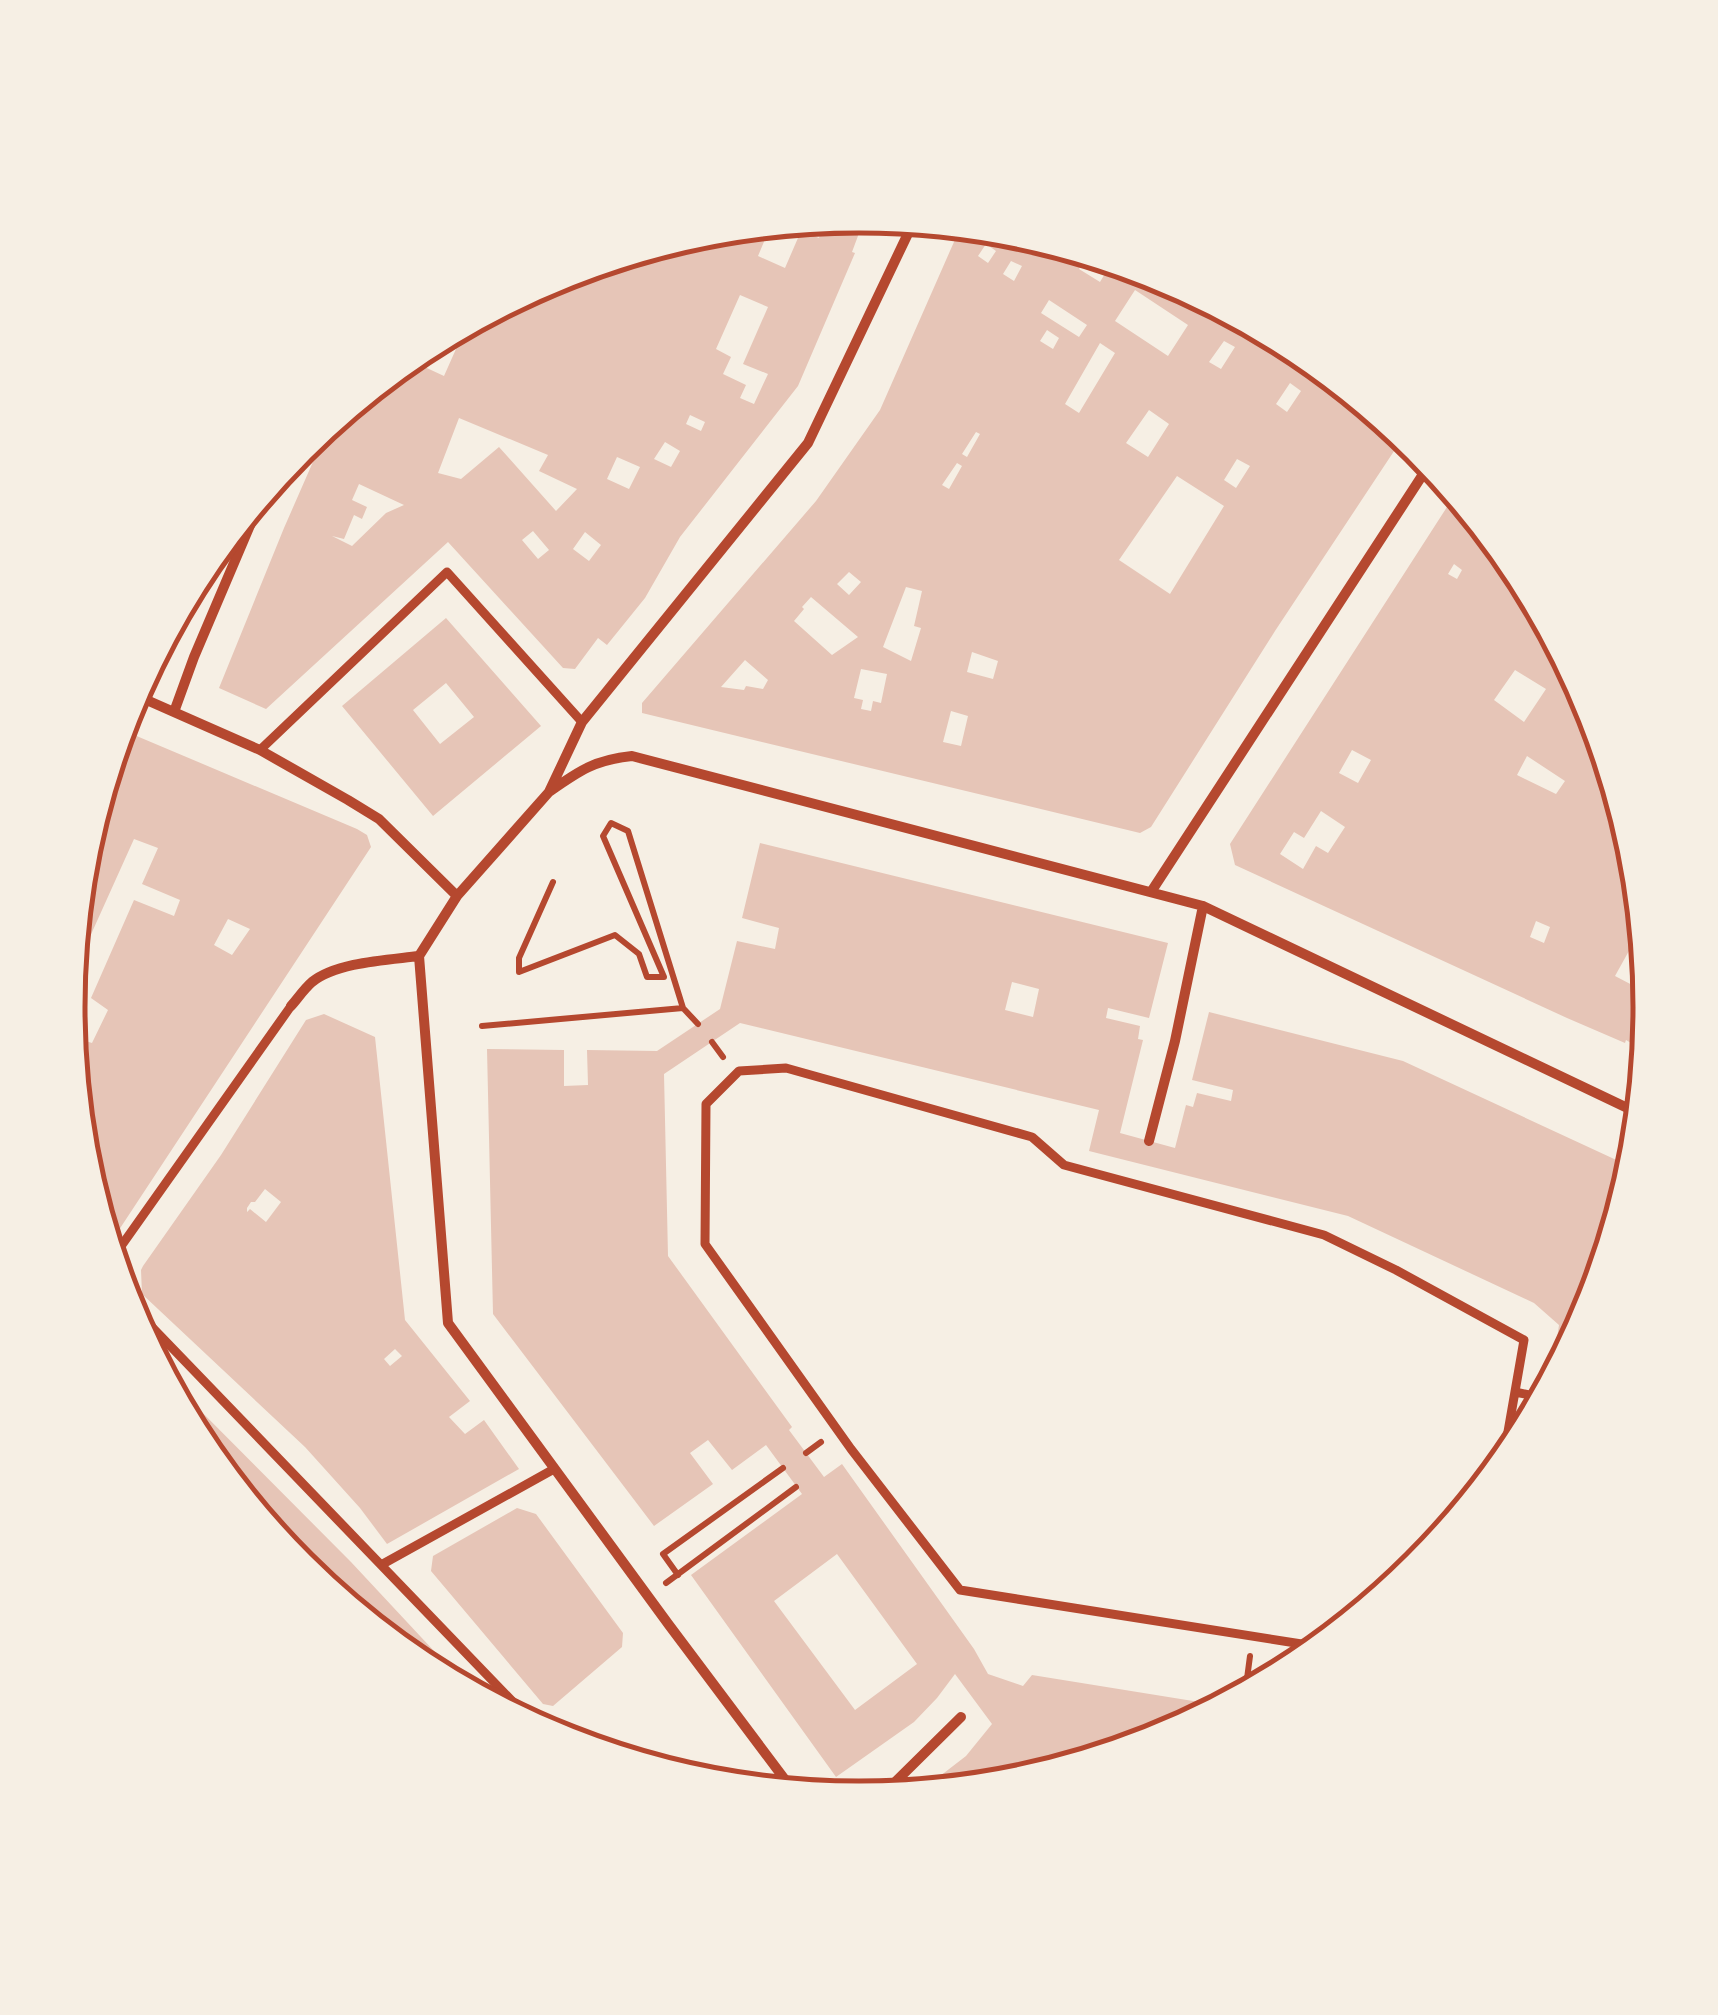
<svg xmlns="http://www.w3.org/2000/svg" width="1718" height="2015" viewBox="0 0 1718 2015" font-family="Raleway,sans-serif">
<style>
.building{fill:#e6c5b7;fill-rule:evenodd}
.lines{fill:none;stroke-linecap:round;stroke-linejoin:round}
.path{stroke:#b5482f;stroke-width:6}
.pedestrian{stroke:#b5482f;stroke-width:9}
.minor{stroke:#b5482f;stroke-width:10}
.rim{fill:none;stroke:#b5482f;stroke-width:5}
</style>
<rect width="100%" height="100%" fill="#f6efe4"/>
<path class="building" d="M860,216L865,217L852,252L855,253L798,386L680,537L645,598L607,645L598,638L575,669L563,668L448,542L266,709L219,688L284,528L330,423L420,349L423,348L416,363L444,376L456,349L438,339L557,276L570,272L578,276L581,269L705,231L771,225L758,256L785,268L801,231L819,238L825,219ZM740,295L768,307L743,364L768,374L754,404L740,398L746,385L723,374L731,357L716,349ZM690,415L705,422L701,431L686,424ZM459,418L548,455L539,471L577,489L556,511L499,447L461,479L438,473ZM665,442L680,451L671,467L654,459ZM617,457L640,467L629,489L607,479ZM359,484L404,505L386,513L352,546L332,536L344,539L354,515L362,519L367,507L352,500ZM533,531L549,550L538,559L522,540ZM585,532L601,545L589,561L573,549Z
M961,226L1014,231L1087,254L1079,269L1100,282L1109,267L1091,255L1162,276L1299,350L1404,436L1275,631L1151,827L1140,833L642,713V703L816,501L880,410ZM986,244L996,251L988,263L978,256ZM1011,261L1022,266L1014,281L1003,274ZM1135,290L1188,325L1168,356L1115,321ZM1049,300L1087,325L1079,337L1041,313ZM1047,330L1059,338L1053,349L1040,341ZM1224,341L1235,347L1221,369L1209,362ZM1100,343L1115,353L1079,413L1065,404ZM1290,383L1301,391L1287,412L1276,404ZM1149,410L1169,424L1148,457L1126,443ZM976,432L980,434L967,457L962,454ZM1237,459L1250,466L1236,488L1224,480ZM957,463L962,466L949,489L942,485ZM1177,476L1224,506L1170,594L1119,560ZM849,572L861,582L849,595L837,584ZM906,587L922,591L914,626L921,628L911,661L883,647ZM811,597L858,637L832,655L794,621L804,609L802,607ZM972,652L998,661L993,679L967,672ZM745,660L768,680L763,689L746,686L744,690L721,687ZM861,669L887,674L881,703L873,701L871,711L861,709L863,700L854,698ZM951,711L968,716L961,746L943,742Z
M1456,493L1517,568L1590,705L1635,854L1644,945L1635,940L1615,976L1636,987L1647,968L1650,1008L1646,1052L1626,1040L1625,1043L1567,1018L1235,865L1230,844ZM1454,564L1462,570L1457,579L1448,574ZM1515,670L1546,689L1524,722L1494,700ZM1352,750L1371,760L1358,783L1339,773ZM1527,756L1565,781L1556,794L1517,775ZM1321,811L1345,827L1328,853L1316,846L1303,869L1280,854L1294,832L1304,838ZM1536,921L1550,927L1544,943L1530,937Z
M200,570L202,571L180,624L168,629Z
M446,618L541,726L433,816L342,706ZM446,683L474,717L440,744L413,710Z
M120,729L357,829L367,835L371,847L111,1242H107L83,1161L70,1036L92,1043L108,1010L91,998L134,900L174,916L180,900L142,884L158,848L134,839L70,981L83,853ZM228,919L250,929L232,955L214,945Z
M760,843L1168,943L1149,1018L1108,1008L1106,1018L1140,1026L1138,1039L1143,1040L1120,1133L1175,1148L1186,1105L1193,1107L1197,1093L1231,1101L1233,1090L1192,1080L1209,1012L1403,1061L1625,1164L1633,1171L1590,1311L1550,1386L1559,1325L1534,1303L1348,1216L1089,1151L1099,1110L740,1023L664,1074L668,1256L792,1427L789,1430L824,1477L842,1464L974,1649L988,1674L1023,1686L1032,1675L1224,1706L1161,1739L1013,1784L918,1793L966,1756L992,1724L955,1674L937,1698L914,1722L836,1777L691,1575L802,1494L766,1445L732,1470L708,1440L690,1453L713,1484L654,1526L493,1314L487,1049L564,1050V1086L588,1085L587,1050L657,1051L720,1009L737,941L775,949L779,928L742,918ZM1012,982L1039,989L1033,1017L1005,1010ZM837,1554L917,1664L855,1710L774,1601Z
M324,1014L375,1037L405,1320L470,1401L449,1417L465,1434L484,1420L519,1469L387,1544L360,1508L305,1447L142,1294L141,1270L143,1266L221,1155L306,1020ZM265,1189L281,1202L266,1222L250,1209L247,1212V1208L251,1202H255ZM395,1349L402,1356L390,1366L384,1359Z
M159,1369L351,1562L476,1696L419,1665L299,1567L201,1447Z
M517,1508L536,1514L623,1633L622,1647L553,1706L543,1704L431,1571L433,1556Z"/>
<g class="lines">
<path class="path" d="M553,882L519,958V972L615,935L639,954L647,977H664L603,836L611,823L628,831L683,1008L698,1024
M482,1026L683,1008
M712,1042L723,1057
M806,1453L821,1442
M678,1575L663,1554L783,1468
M666,1583L796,1487
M1272,1680L1275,1661
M1245,1694L1250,1656"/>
<path class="pedestrian" d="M260,750L447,572L582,722
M112,1259L291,1006
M124,1298L539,1729
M1515,1392L1544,1398
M381,1565L554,1469
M1321,1647L960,1590L851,1449L705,1244L706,1104L739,1071L786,1068L1032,1137L1064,1165L1324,1235L1396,1270L1524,1340L1502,1466"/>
<path class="minor" d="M133,694L260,750L348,800L379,819L457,896
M174,712L194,657L265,490
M549,792C579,771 594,760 632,756L1203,906L1640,1114
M1151,892L1431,462
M419,956L448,1323L669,1625L795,1793
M291,1006C298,998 304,989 312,982C337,962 388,960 419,956L457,896L549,792L582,722L808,443L914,221
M1149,1141L1175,1041L1203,906
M880,1797L961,1717"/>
</g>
<path d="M0 0H1718V2015H0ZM85 1007a774 774 0 1 1 1548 0a774 774 0 1 1-1548 0Z" fill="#f6efe4" fill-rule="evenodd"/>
<path class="rim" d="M85 1007a774 774 0 1 1 1548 0a774 774 0 1 1-1548 0Z"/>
</svg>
